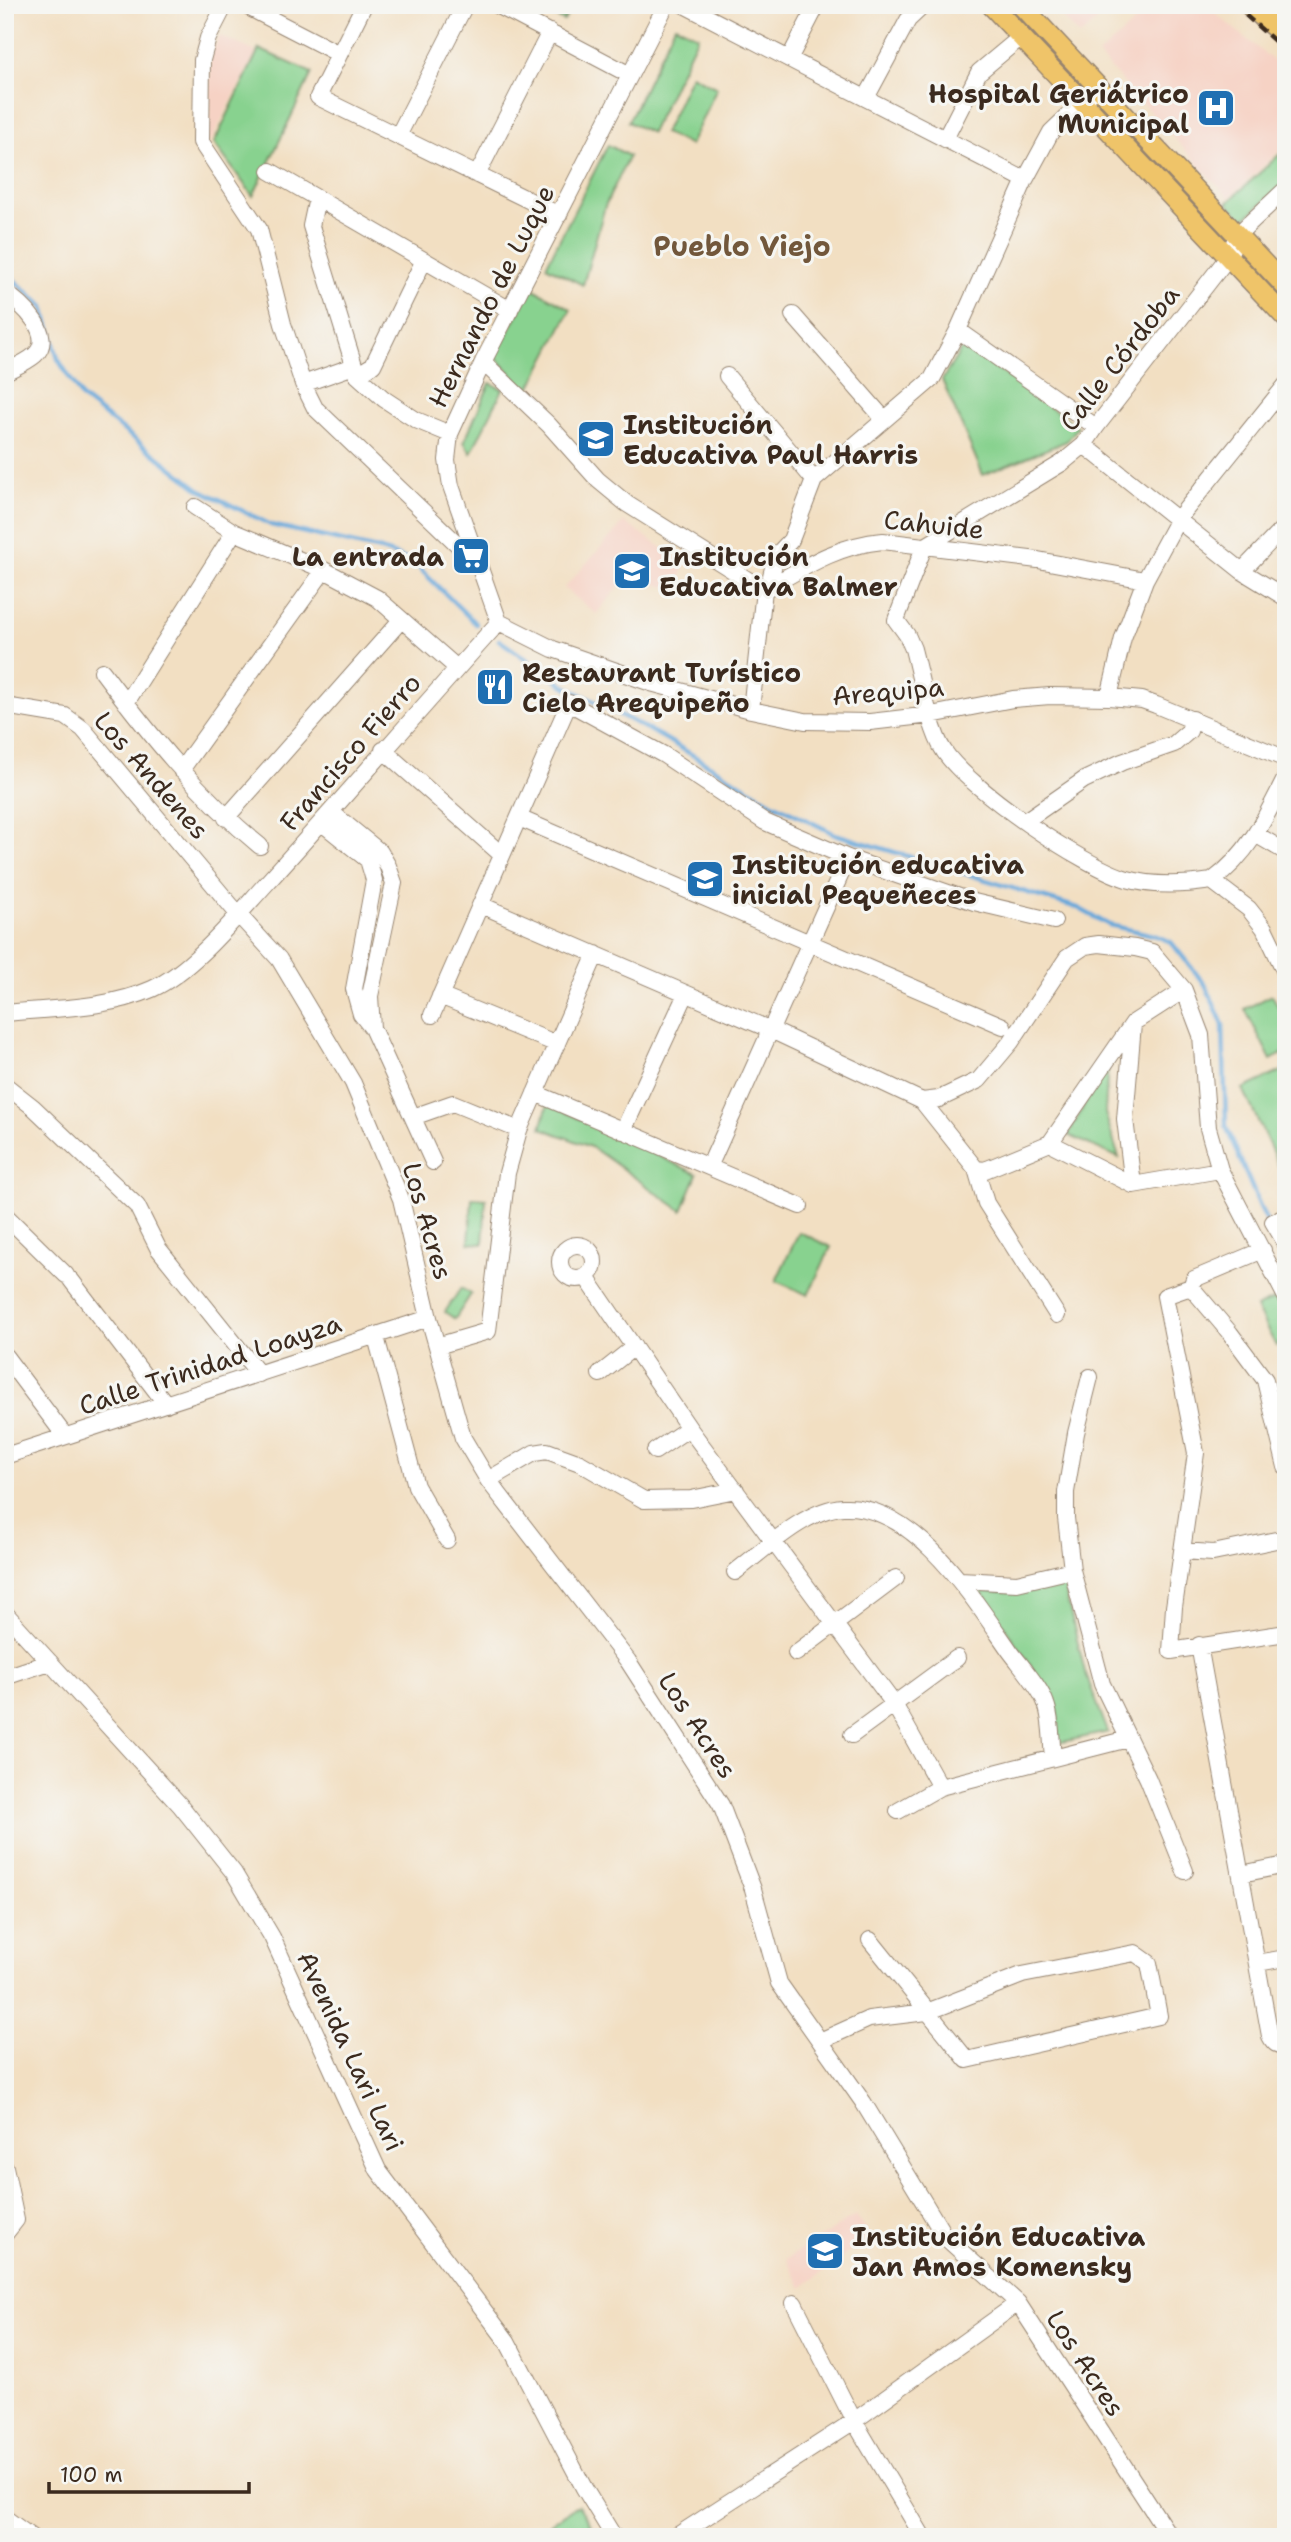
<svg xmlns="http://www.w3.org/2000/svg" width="1291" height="2542" viewBox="0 0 1291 2542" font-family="'Shantell Sans',sans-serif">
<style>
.built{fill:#f6d2c4}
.green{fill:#88d28f;stroke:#627e56;stroke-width:2}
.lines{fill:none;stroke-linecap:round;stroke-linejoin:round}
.stream{stroke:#66a7da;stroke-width:4.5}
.minor-casing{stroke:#968470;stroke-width:18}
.major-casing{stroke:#968470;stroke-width:22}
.minor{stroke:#fff;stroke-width:16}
.major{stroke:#efc469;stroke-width:19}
.rail{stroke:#3b2a1e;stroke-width:4.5;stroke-dasharray:10 5;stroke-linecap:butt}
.labels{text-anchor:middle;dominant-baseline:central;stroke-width:6;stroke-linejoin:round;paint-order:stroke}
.poi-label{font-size:26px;font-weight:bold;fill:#3b2a1e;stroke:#f6f6f2;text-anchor:start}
.street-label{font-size:26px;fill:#3b2a1e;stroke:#f6f6f2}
.neighbourhood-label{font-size:28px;font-weight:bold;fill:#72573b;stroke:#f6f6f2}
</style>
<rect width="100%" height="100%" fill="#f6f6f2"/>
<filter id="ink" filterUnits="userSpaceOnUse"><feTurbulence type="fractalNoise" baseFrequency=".0143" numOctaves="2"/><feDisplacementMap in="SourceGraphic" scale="14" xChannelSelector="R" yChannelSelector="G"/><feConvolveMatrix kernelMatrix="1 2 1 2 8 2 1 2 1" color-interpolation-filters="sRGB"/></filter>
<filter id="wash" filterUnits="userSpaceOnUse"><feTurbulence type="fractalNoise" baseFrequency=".00686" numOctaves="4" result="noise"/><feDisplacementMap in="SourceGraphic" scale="28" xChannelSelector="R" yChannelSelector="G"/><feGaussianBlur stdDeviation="1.57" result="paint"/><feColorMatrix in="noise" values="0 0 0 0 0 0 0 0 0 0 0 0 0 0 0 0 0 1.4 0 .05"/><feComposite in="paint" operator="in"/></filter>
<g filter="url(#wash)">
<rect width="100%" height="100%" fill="#f2dfc2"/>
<path class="built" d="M1051,5H1114L1080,36Z
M1154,5H1205L1286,71V145L1229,198L1098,55Z
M220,36L256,52L210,143L206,135L210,119V56Z
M624,522L685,563L678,589L626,578L596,614L564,588Z
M856,2215L870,2236L802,2288L786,2259Z"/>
<path class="green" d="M529,5H573L564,21Z
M675,25L698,36L651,133L628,122Z
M259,49L312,73L253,196L214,143Z
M691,75L717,88L690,145L664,133Z
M608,145L629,156L605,206L583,285L546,266Z
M1280,154L1286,161V182L1243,220L1227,203Z
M532,288L571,309L528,392L495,356Z
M964,345L1078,427L1067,441L983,475L942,380Z
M490,383L503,389L471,453L464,442Z
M1272,995L1286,1021V1052L1271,1060L1245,1009Z
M1108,1062L1105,1113L1119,1158L1068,1135Z
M1286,1069V1181L1243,1089Z
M548,1104L697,1174L682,1211L593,1148L541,1128Z
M472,1198L486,1199L483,1244L469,1243Z
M799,1232L831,1247L808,1295L776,1281Z
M461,1288L471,1294L455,1319L445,1312Z
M1279,1297L1286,1310V1340L1276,1346L1256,1308Z
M1063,1583L1085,1672L1108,1732L1058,1743L1057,1705L980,1590L1015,1593Z
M578,2505L591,2525L574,2537H542L539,2532Z"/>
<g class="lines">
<path class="stream" d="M5,272L44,307L58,359L82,398L199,489L271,525L381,550L412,561L476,624
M499,640L565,686L664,738L771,802L835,834L1078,908L1109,925L1154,935L1171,942L1206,986L1223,1025L1226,1126L1267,1223
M1277,1243L1286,1261"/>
</g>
</g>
<g filter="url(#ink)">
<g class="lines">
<defs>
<path id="minor" d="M225,5L208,38L202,60L201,142L259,229L283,324L303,384L315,408L475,561
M244,5L339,54
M364,5L318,97L559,215
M497,5L630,75
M684,5L1025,180
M789,59L817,5
M866,98L908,20L924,5
M398,136L465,5
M945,139L979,72L1021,37
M270,171L510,310
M477,175L550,32
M317,198L311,226L357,375L384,399L416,420L450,434
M5,293C22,303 56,336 35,355C27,362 15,367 5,372
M793,315L884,419
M958,330L1096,427
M483,362L549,425L598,480L627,504L764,590
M357,375L373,365L424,260
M727,376L814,480
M303,384L354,366
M1084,445L1242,571L1286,598
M195,507L234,532L324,570L377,598L457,668
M924,547L896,620L907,635L913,649C920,675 930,731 944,751C969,789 1083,866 1127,879C1155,887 1184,885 1212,881L1249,909L1264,928L1286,974
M924,547L1062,463L1084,445L1096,427L1229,256L1237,235L1286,189
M1242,571L1286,525
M768,588L776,556L791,540L814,480L932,379L958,330L1025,180L1051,132L1098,87
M764,590C803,568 837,545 883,541L1038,560L1145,580
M499,622L553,649L651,683L751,710L805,721L870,722L931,715L1013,699L1050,696L1109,697L1142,700L1156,705L1286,759
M499,622L451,486L447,460L450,434L483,362L666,5
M102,671C149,734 199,796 260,846
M1109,697L1123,638L1145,580L1178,519L1286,385
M126,703L234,532
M5,706L65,716L83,729L238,914L279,959L353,1083L401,1199L429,1318L463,1438L488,1480L628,1661L721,1805L753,1889L779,1983L863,2102L945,2237L1018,2303L1170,2537
M751,710L764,590
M383,750L502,855
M181,770L324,570
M331,812L380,852L388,866L394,883L370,996L372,1028
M226,818L401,620
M519,818L1003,1026
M1025,821L1084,780L1122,762L1174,744L1189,731L1193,719
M322,823L368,860L374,880L354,989L361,1014L372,1028L433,1162
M1257,835L1286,852
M1212,881C1249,854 1266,817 1286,777
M481,905L771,1030L922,1101L939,1099L979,1080L1011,1042L1067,958L1085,946L1099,944L1135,948L1152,952L1184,990L1201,1035L1208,1128L1220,1170L1286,1297
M440,996L557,1044
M5,1013C54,1008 107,1009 152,989C192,971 235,918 265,885C344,798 420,709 499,622
M432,1015L569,703L664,755L765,822L848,858L974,902L1054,921
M1133,1024L1125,1119L1133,1185
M5,1085L33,1107L137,1206L158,1248L259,1374
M535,1093L800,1206
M922,1101L976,1169L986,1203L1057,1315
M413,1117L453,1103L519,1130
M623,1131L686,994
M1050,1143L1133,1185L1220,1170
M709,1167L848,858
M976,1169L985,1170L1050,1143L1133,1023L1184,990
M5,1215L66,1275
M1286,1217L1273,1222L1286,1244
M560 1262a17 17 0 1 1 34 0a17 17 0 1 1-34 0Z
M1263,1250L1194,1279L1191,1287L1165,1296L1196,1453L1174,1607L1171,1651L1286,1633
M586,1277L689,1428L894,1704L940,1787L1128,1739
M71,1280L166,1404
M1191,1287L1230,1333L1265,1380L1286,1467
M376,1337L416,1486L447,1540
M437,1346L488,1331L507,1173L519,1130L596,954
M5,1356L65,1436
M600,1374L634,1347
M1090,1377L1076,1433L1066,1492V1518L1072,1570L1102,1684L1148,1779L1185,1871
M655,1451L689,1428
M5,1456L429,1318
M488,1480L534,1453L547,1451L580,1463L644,1500L691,1499L736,1490
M1182,1551L1213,1553L1286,1538
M735,1572C764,1550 806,1509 843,1507C915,1503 974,1600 1010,1651C1021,1666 1041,1688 1046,1704C1052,1720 1051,1741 1053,1757
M960,1580L1017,1583L1072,1570
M5,1613L180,1805L234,1873L272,1937L378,2170L507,2341L584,2488L614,2537
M1199,1645L1270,2036C1274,2044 1277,2046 1286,2045
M796,1653L896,1578
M5,1677L50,1662
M852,1735L957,1658
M898,1811L940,1787
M1241,1874L1286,1865
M1257,1963L1286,1958
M820,2041L869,2019L927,2012L1022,1975L1135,1953L1149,1963L1159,2016L967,2060L870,1940
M5,2167L16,2220L5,2234
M794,2303L854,2421L923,2537
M5,2518L31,2537
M675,2537L854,2421L1018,2303"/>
<path id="major" d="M991,5L1286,318
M1021,5L1286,287
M1249,5L1286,38
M1270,5L1286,18"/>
</defs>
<use href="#minor" class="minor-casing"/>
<use href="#major" class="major-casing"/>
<use href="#minor" class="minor"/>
<use href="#major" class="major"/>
<path class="rail" d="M1234,5L1286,51"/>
</g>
</g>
<defs>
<symbol id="hospital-square" viewBox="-11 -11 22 22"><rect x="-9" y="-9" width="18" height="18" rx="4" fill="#1f6fb2" stroke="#f6f6f2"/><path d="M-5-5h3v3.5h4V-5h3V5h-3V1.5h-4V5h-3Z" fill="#fff"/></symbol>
<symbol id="school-square" viewBox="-11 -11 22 22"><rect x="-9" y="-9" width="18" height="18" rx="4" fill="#1f6fb2" stroke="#f6f6f2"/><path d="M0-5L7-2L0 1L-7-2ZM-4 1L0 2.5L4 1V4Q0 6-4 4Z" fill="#fff"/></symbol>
<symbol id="supermarket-square" viewBox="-11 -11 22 22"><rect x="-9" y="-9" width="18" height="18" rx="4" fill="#1f6fb2" stroke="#f6f6f2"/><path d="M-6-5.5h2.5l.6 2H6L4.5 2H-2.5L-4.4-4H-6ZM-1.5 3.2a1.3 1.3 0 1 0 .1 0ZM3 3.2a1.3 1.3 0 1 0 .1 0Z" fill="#fff"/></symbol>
<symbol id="restaurant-square" viewBox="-11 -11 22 22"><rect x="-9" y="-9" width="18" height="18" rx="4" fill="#1f6fb2" stroke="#f6f6f2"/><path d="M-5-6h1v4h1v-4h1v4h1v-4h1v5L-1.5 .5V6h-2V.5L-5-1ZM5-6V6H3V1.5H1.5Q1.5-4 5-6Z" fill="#fff"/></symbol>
</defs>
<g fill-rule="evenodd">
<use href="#hospital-square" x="1194" y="86" width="44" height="44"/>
<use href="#school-square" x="574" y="417" width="44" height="44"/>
<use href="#supermarket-square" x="449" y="534" width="44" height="44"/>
<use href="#school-square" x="610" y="549" width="44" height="44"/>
<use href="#restaurant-square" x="473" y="665" width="44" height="44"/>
<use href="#school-square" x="683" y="857" width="44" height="44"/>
<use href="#school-square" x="803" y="2229" width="44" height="44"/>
</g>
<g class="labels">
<g class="poi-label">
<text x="1189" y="93" text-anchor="end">Hospital Geriátrico<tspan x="1189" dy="30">Municipal</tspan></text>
<text x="623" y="424">Institución<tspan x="623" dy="30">Educativa Paul Harris</tspan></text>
<text x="444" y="556" text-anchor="end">La entrada</text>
<text x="659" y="556">Institución<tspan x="659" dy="30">Educativa Balmer</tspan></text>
<text x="522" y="672">Restaurant Turístico<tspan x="522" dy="30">Cielo Arequipeño</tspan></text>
<text x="732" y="864">Institución educativa<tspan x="732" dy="30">inicial Pequeñeces</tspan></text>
<text x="852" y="2236">Institución Educativa<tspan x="852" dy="30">Jan Amos Komensky</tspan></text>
</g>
<g class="street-label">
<text transform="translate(491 296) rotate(-63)">Hernando de Luque</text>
<text transform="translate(1119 358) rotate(-52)">Calle Córdoba</text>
<text transform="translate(934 524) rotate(6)">Cahuide</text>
<text transform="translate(888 691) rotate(-5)">Arequipa</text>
<text transform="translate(350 752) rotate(-49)">Francisco Fierro</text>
<text transform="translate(152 775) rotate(49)">Los Andenes</text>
<text transform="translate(428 1221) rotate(74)">Los Acres</text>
<text transform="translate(210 1364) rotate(-18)">Calle Trinidad Loayza</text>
<text transform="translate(698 1725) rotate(57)">Los Acres</text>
<text transform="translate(351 2051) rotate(65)">Avenida Lari Lari</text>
<text transform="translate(1086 2363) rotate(57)">Los Acres</text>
</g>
<g class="neighbourhood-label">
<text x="742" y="246">Pueblo Viejo</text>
</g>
</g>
<rect width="1291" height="2542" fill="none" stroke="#f6f6f2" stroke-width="28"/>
<path d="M49 2482v10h200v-10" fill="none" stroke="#3b2a1e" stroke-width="3.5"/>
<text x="60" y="2482" font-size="21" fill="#3b2a1e" stroke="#f6f6f2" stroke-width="5" paint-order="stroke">100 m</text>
</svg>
